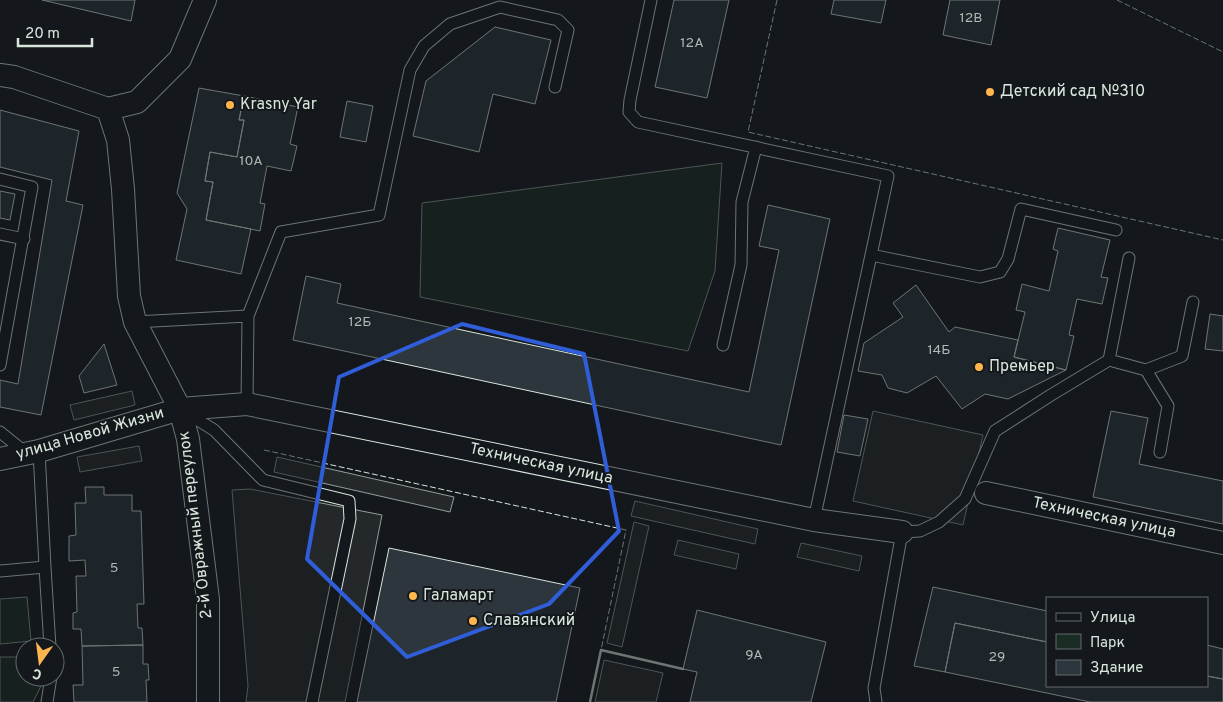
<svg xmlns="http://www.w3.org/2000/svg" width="1223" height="702" viewBox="0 0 1223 702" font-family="Overpass,sans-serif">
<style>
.green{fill:#1a2d24;stroke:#939e99}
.parking{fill:#24282b;stroke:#939e99}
.building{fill:#2c363c;stroke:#d8e6dc}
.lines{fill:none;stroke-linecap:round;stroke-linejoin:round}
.lane-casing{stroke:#d8e6dc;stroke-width:13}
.street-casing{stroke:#d8e6dc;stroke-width:24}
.lane{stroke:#14181c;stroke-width:11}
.street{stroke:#14181c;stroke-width:22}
.fence{stroke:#d8e6dc;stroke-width:1;stroke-dasharray:6 2.5;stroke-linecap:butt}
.wall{stroke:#d8e6dc;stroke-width:2.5}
.marked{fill:none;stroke:#305dd8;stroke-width:4;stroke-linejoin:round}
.poi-dot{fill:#ffb74d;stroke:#14181c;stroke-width:2}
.labels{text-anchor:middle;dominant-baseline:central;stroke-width:4;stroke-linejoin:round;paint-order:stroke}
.number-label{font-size:14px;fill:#adbab4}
.poi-label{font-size:16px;fill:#d8e6dc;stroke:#14181c;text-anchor:start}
.street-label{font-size:16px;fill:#d8e6dc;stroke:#14181c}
</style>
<rect width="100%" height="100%" fill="#14181c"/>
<path class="green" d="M722,163L715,271L688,351L420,297L422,203Z
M27,597L31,641L0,644V599Z
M0,657H25V677H39L41,686L33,702H0Z"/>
<path class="parking" d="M132,391L135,405L74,420L70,405Z
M873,411L983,435L963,525L853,501Z
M139,446L142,461L80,472L77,457Z
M277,457L454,497L450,512L274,472Z
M250,489L382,515L345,702H246L248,686L232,490Z
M635,501L758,529L755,544L631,516Z
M634,522L649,526L622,647L607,643Z
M678,540L739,554L736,569L674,555Z
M801,543L862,556L859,571L797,557Z
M604,660L663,673L656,702H595Z"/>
<path class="building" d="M42,0H135L131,21Z
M674,0H729L707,98L655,87Z
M834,0H886L881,23L831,14Z
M950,0H1000L991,45L943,35Z
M495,27L551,40L535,104L493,94L479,152L413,136L426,81Z
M199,88L244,96L239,120H244L237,157L210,152L205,181L213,182L206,220L251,229L241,274L176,260L187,209L177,193Z
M244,96L298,107L290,144L297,146L291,171L267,166L260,203L265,204L260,231L206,220L213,182L205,181L210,152L237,157L244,120H239Z
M347,101L373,106L366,142L340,137Z
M0,110L79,131L66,201L83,205L41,415L0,407V380L18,384L52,180L0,167Z
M0,191L15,194L10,220L0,218Z
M768,205L830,219L781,445L293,340L306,276L341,284L337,303L749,392L779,250L759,246Z
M1058,228L1110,240L1101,277L1108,278L1102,304L1077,299L1069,335L1074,336L1066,370L1014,357L1025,312L1016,310L1022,284L1049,291L1058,251L1053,249Z
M916,285L949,332L955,327L1018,340L1014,357L1066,370L1008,399L985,394L962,409L936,376L907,393L888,388L882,375L858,371L864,343L903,317L893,303Z
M1210,314L1223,316V351L1205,349Z
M104,344L117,385L84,393L79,376Z
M1111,411L1148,418L1139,464L1223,481V524L1093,497Z
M844,415L868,419L860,456L837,452Z
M85,487H104V495H132V511H141L144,604H137L138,628H142L143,645L82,646L81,629H73V613L77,612L76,576H86L85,560L69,561V536L76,535L75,503H86Z
M389,548L580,588L556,702H357Z
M933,587L1047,611V642L955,623L945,672L914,666Z
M697,610L826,642L811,702H690L697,672L683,669Z
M955,623L1047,642V686H1207V676L1223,679V702H1090L945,672Z
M143,645V664H148L149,680H146L147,702H74L73,685H83L82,646Z
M1207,645L1223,649V679L1207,676Z"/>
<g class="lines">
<defs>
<path id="lane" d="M651,0L630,100L629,112L638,122L888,176L814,520
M0,179L32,187L0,365
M0,234L24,239
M871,255L980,277L1000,272L1008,259L1021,209L1116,230
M135,322L248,316L281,232L379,215L410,70L424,46L450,24L500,7L558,20L568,30L555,87
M723,345L741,265L742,202L756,147
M1109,360L1129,258
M1146,370L1168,406L1160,452
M247,404L248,316
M185,412L214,430L263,480L349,501L350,519L312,702
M0,432L26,453
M39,451L45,567L50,647
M0,571L45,567
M47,702L51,677
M876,702L874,688L902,532L920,531L939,522L965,499L995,431L1051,395L1109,360L1146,370L1182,356L1193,302"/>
<path id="street" d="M0,75L14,77L108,109
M108,109L118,140L123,189L129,296L135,322L180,409L188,439L208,599V702
M108,109L137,102L180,59L205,0
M0,459L39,451L180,409L247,404L814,520L902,532
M986,493L1223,543"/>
</defs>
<use href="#lane" class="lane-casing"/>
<use href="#street" class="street-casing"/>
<use href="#lane" class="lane"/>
<use href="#street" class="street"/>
<path class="fence" d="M777,0L748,132L1223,240
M1117,0L1223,52
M264,450L626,530L601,650"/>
<path class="wall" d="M590,702L601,650L683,669"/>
</g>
<path d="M0 0H1223V702H0ZM462,324L584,354L619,531L549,604L407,657L307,559L339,377Z" fill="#14181c" fill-opacity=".55" fill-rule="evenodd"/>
<path class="marked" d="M462,324L584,354L619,531L549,604L407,657L307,559L339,377Z"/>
<g class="poi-dot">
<circle cx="990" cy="92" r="5"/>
<circle cx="230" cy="105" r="5"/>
<circle cx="979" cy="367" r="5"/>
<circle cx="413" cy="596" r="5"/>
<circle cx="473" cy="621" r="5"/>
</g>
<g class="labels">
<g class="number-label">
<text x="971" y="18">12В</text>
<text x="692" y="43">12А</text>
<text x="251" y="161">10А</text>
<text x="360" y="322">12Б</text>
<text x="939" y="350">14Б</text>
<text x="114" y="568">5</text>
<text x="754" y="655">9А</text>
<text x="997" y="657">29</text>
<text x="116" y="672">5</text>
</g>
<g class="poi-label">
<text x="1000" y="92">Детский сад №310</text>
<text x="240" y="105">Krasny Yar</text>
<text x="989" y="367">Премьер</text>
<text x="423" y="596">Галамарт</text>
<text x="483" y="621">Славянский</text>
</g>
<g class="street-label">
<text transform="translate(90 434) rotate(-16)">улица Новой Жизни</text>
<text transform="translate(541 464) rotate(12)">Техническая улица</text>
<text transform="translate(1104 518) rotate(12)">Техническая улица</text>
<text transform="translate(196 525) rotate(-97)">2-й Овражный переулок</text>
</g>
</g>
<rect x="1046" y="597" width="162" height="90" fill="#14181c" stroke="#626a69"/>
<rect x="1056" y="613" width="25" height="8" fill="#14181c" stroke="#626a69"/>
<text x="1090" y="622" font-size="15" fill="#d8e6dc">Улица</text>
<rect x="1056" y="634" width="25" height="15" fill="#1a2d24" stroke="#626a69"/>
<text x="1090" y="647" font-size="15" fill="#d8e6dc">Парк</text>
<rect x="1056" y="660" width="25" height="15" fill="#2c363c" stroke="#626a69"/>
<text x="1090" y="672" font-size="15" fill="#d8e6dc">Здание</text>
<g transform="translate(40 662) rotate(194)"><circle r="24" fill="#14181c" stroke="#626a69"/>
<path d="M0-4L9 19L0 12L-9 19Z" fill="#ffb74d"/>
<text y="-8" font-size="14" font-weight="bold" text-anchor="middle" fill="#d8e6dc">С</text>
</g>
<path d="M18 38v8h74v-8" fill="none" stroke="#d8e6dc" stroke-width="2.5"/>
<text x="25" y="38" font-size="15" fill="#d8e6dc" stroke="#14181c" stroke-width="4" paint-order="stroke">20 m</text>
</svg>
